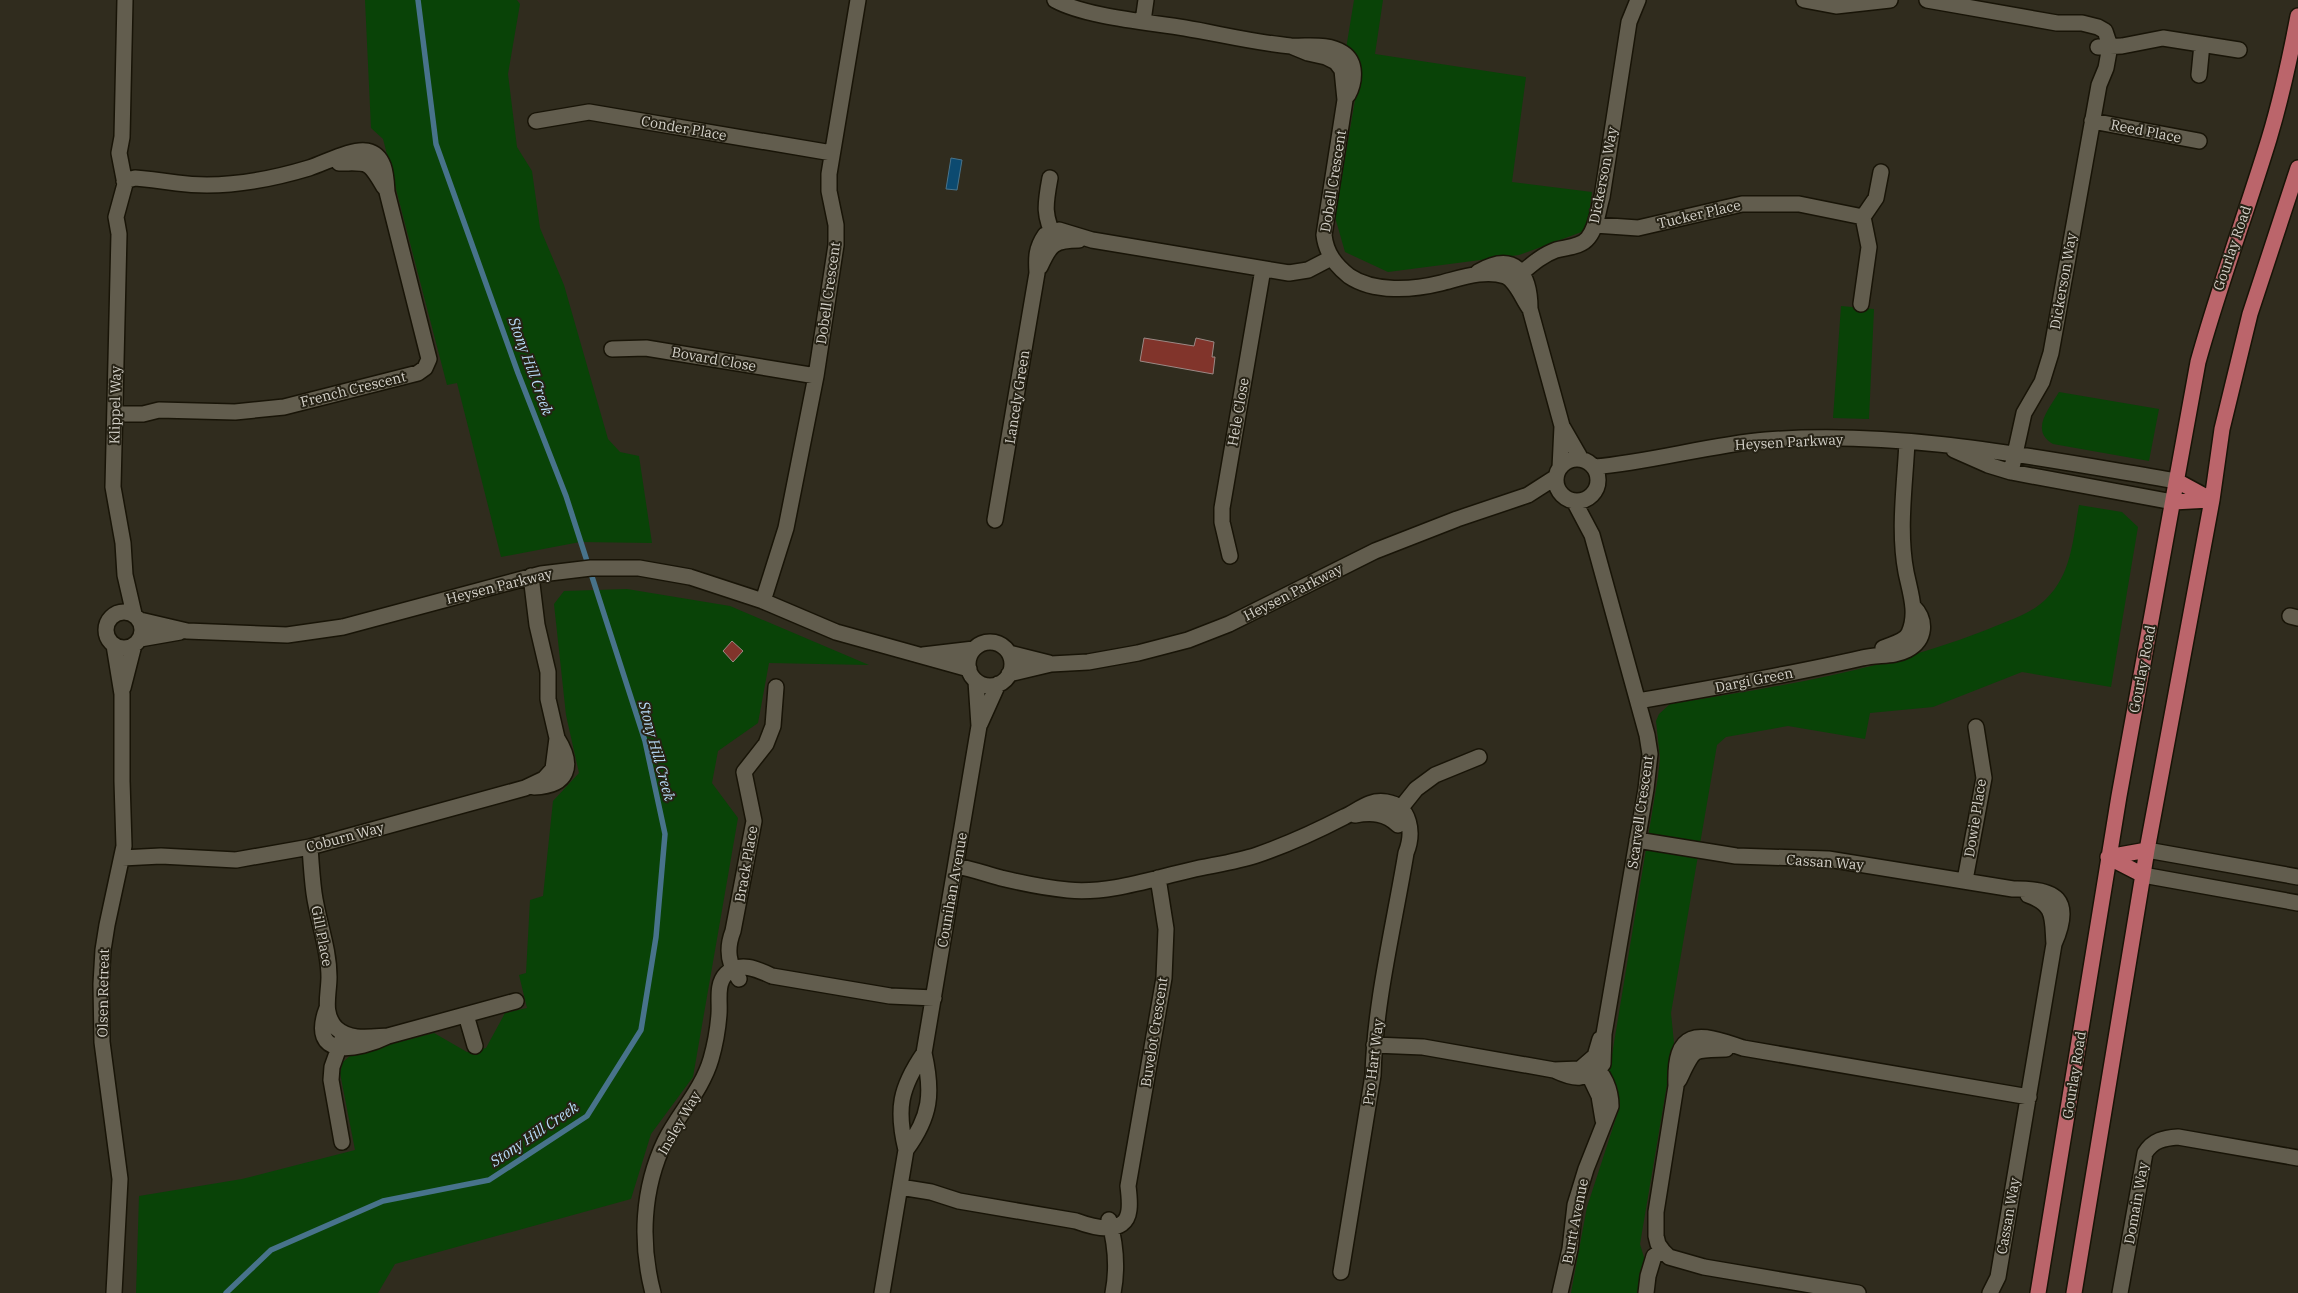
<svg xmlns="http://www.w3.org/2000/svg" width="2298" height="1293" viewBox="0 0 2298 1293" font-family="'IBM Plex Serif',serif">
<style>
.green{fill:#094307}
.water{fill:#0c4a70;stroke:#48738b}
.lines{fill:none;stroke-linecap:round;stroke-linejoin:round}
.stream{stroke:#48738b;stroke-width:5.5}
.building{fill:#81342b;stroke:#9c8985}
.minor-casing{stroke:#181407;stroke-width:18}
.major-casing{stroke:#181407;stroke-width:18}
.minor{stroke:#625d4e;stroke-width:15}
.major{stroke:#bb656b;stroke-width:15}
.labels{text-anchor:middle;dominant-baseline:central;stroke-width:4;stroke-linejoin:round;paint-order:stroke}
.street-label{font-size:14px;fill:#d5d2ca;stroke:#262215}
.water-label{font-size:15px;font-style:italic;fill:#b8dcf9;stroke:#262215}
</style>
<rect width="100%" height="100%" fill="#302c1e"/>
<path class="green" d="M365,0H517L520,4L508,74L517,147L532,171L540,228L564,285L608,439L620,452L639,456L652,543L580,542L501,557L457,383L447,385L383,139L371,128Z
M1354,0H1383L1375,54L1526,77L1512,182L1592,192L1587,230L1519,255L1388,272L1345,252L1335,217L1359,77L1346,49Z
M1841,306L1874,309L1869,419L1833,418Z
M2059,392L2159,409L2149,461L2053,444C2029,430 2050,408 2059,392Z
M2079,505L2122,512L2138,527L2111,687L2022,672L1933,707L1870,713L1865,739L1788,726L1726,737L1717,745L1671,1013L1674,1043L1640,1244L1646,1264L1637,1293H1571L1587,1207L1619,1109L1609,1073L1658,777L1660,758L1656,721L1659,714L1670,704C1777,687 1884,670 1986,630C2007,621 2030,615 2046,599C2072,574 2073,538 2079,505Z
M627,589L730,606L869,665L769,663L758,723L718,751L712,783L738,818L693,1077L651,1134L631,1199L395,1264L378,1293H136L139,1196L242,1179L355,1150L340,1073L343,1062L352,1054L434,1033L467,1052L486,1048L505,1013L527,1008L519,975L526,973L530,900L543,896L553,801L579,773L566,715L554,604L564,591Z"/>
<path class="water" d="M951,158L962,160L957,190L946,189Z"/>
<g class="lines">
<path class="stream" d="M226,1293L271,1250L383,1201L489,1180L587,1116L641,1030L656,937L665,834L645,741L566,496L518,373L436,144L418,0"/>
</g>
<path class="building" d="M1144,338L1194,346L1196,338L1214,342L1212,357H1215L1213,374L1140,361Z
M732,641L743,651L733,662L723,651Z"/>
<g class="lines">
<defs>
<path id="minor" d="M125,0L122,137L119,153L125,184L116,217L119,234L113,487L123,543L125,575L134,614
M1055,0C1086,17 1149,22 1185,28C1220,34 1256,43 1291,46C1308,47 1328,43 1343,53C1357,62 1355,82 1348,95
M1804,0L1836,6L1890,0
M1927,0L2057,23H2082L2098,27L2105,31L2110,46L2106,68L2099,85L2051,353L2042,382L2024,413L2011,472
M1143,21L1146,0
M1291,46L1308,53L1326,57L1336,62L1342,70L1345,100L1324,235C1326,253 1335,265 1349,276C1374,293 1413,290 1441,283C1461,278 1485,269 1505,276C1516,280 1523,300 1530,309
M2098,47L2122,46L2163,38L2239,50
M2199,75L2202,44
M536,121L589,112L832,153
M2092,121L2199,141
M339,163C368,163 368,159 384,187
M1050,178C1045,205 1043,215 1056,241
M1595,225L1638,228L1742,204H1799L1863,217
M1040,267C1050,245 1053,240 1079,240
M1478,272C1514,251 1530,272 1530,309L1562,426L1581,459
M1512,281C1526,270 1539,256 1556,250C1567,247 1581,247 1588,238C1597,227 1598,210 1602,197L1629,22L1638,0
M1861,304L1869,247L1863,217L1876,198L1881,172
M612,349L646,348L816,376
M115,414H143L159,410L235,412L284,407L418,373L425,368L429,359L387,192C386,177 386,155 367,151C352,148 325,163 309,168C266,181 222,189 177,183C163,181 149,179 135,178L124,181
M1954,450L1988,465L2011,472L2173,502
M1556 480a21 21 0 1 1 42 0a21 21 0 1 1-42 0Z
M1594,467C1652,462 1708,445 1766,440C1904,429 2042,459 2177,481
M1560,468L1562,426
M995,520L1037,273C1036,258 1036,248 1045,235L1059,230L1092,240L1289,273L1308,270L1331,258
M1230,556L1222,522V508L1263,269
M763,601L786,528L816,376L836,245V225L829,191V174L858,0
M106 630a18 18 0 1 1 36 0a18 18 0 1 1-36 0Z
M2290,616L2298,618
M140,620L187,631L287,635L343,627L541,574L591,568H639L690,577L763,601L836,632L969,669
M140,639L180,632
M968 664a22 22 0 1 1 44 0a22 22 0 1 1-44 0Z
M114,645L122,694V781L124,846L107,925L103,950L101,984L102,1042L120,1179L114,1293
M1883,648C1892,644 1905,642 1909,633C1918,613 1910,592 1906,572C1898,530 1905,484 1907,442
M1009,653L1049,663
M923,655L974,649
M1009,674L1051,664L1088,662L1138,653L1188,640L1229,624L1375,551L1457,519L1528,495L1556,477
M123,688L134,645
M1638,701C1713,688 1788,675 1862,658C1877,654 1894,657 1907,650C1926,640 1927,620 1913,606
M980,724L998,684
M534,787C568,786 575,766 557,738
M1355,815C1372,812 1386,813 1398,825
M1392,819L1416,789L1435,775L1479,757
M1637,840L1736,856L1828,859L2013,889C2056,888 2074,899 2054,944
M310,847C311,862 312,878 314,893C318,922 329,948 329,977C329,995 322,1013 336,1028C350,1041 370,1037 388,1036
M2147,850L2298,877
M122,858L161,856L236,860L310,847L525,788L544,779L553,769L557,738L548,699V672L537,625L531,576
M957,866C972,869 986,874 1001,878C1022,883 1046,888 1068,890C1109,894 1151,879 1191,870C1213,865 1236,862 1257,855C1286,845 1317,831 1344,817C1358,811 1369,799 1386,802C1411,806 1414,833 1406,853C1394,926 1375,1001 1373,1075L1341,1272
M2143,875L2298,903
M1965,880L1984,778L1976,727
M739,979C728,964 726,949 733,931L754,821L744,772L766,744L773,726L776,687
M327,1008C307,1060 358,1051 388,1036L516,1001
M466,1015L475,1046
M342,1039L332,1067L331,1080L342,1142
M1374,1045L1423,1047L1554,1070L1580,1069L1595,1056L1600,1039
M1588,1066L1589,1075L1599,1096L1603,1120
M1554,1070C1577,1081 1584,1080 1603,1064L1604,1034L1646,789L1650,754L1647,735L1592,535L1574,501
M1679,1080C1695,1047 1691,1050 1726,1049
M906,1150C931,1116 933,1093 924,1053L979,726L976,681
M900,1187L931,1192L959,1201L1076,1221C1092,1227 1126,1237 1129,1210C1130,1202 1129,1194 1128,1186L1164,978L1166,929L1158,878
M1109,1220C1116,1245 1118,1267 1113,1293
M653,1293C640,1243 642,1189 665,1141C679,1113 702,1090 711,1059C715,1045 718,1028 719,1014C720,1001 716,984 726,974C740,961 757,969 772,976L890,996L934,998
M882,1293L906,1150C896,1109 900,1088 924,1053
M1560,1293L1570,1249L1575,1205L1586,1169L1611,1106C1611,1091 1604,1071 1591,1065
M1646,1293L1648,1276L1654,1256L1663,1251
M1858,1293L1704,1267L1669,1257L1663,1251L1658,1244L1656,1236V1212L1676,1086C1674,1029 1696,1031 1743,1048L2029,1097
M1990,1293L1998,1277L2054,944C2052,918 2056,905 2028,895
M2120,1293L2145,1153C2153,1140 2164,1138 2178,1137L2298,1158"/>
<path id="major" d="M2177,481L2212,500
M2173,502L2210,500
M2108,857L2143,875
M2108,857L2147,850
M2038,1293L2119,796L2198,362C2219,286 2246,214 2269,139C2281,99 2290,58 2298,16
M2074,1293L2147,850L2212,500L2222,429L2250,314L2298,168"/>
</defs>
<use href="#minor" class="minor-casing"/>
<use href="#major" class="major-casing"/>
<use href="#minor" class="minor"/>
<use href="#major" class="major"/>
</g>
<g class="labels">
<g class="street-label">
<text transform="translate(684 128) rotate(10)">Conder Place</text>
<text transform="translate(2146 131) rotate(11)">Reed Place</text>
<text transform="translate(1603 175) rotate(-79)">Dickerson Way</text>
<text transform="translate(1333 181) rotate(-81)">Dobell Crescent</text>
<text transform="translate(1699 214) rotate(-13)">Tucker Place</text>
<text transform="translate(2232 248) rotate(-71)">Gourlay Road</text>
<text transform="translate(2063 281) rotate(-80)">Dickerson Way</text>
<text transform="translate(828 293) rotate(-82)">Dobell Crescent</text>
<text transform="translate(714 359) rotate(10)">Bovard Close</text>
<text transform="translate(353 389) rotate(-14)">French Crescent</text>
<text transform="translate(1017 397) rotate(-81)">Lancely Green</text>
<text transform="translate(115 405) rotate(-89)">Klippel Way</text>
<text transform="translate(1238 412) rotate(-80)">Hele Close</text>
<text transform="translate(1789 442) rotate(-3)">Heysen Parkway</text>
<text transform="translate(499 586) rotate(-14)">Heysen Parkway</text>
<text transform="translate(1293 592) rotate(-27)">Heysen Parkway</text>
<text transform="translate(2142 669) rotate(-79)">Gourlay Road</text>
<text transform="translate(1754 680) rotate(-11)">Dargi Green</text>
<text transform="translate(1640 812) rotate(-82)">Scarvell Crescent</text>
<text transform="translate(1975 818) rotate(-81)">Dowie Place</text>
<text transform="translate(345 837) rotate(-15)">Coburn Way</text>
<text transform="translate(1825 862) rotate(4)">Cassan Way</text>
<text transform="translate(746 864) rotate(-80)">Brack Place</text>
<text transform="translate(952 890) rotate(-80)">Counihan Avenue</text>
<text transform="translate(322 936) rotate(79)">Gill Place</text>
<text transform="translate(103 993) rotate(-89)">Olsen Retreat</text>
<text transform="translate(1154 1032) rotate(-81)">Buvelot Crescent</text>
<text transform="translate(1373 1062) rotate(-83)">Pro Hart Way</text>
<text transform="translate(2074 1075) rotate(-81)">Gourlay Road</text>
<text transform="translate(679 1123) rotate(-60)">Insley Way</text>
<text transform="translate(2136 1203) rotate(-80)">Domain Way</text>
<text transform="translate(2008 1216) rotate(-80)">Cassan Way</text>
<text transform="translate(1575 1221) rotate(-79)">Burtt Avenue</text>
</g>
<g class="water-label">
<text transform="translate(531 366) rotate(70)">Stony Hill Creek</text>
<text transform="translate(657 751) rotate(75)">Stony Hill Creek</text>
<text transform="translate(534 1134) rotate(-34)">Stony Hill Creek</text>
</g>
</g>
</svg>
